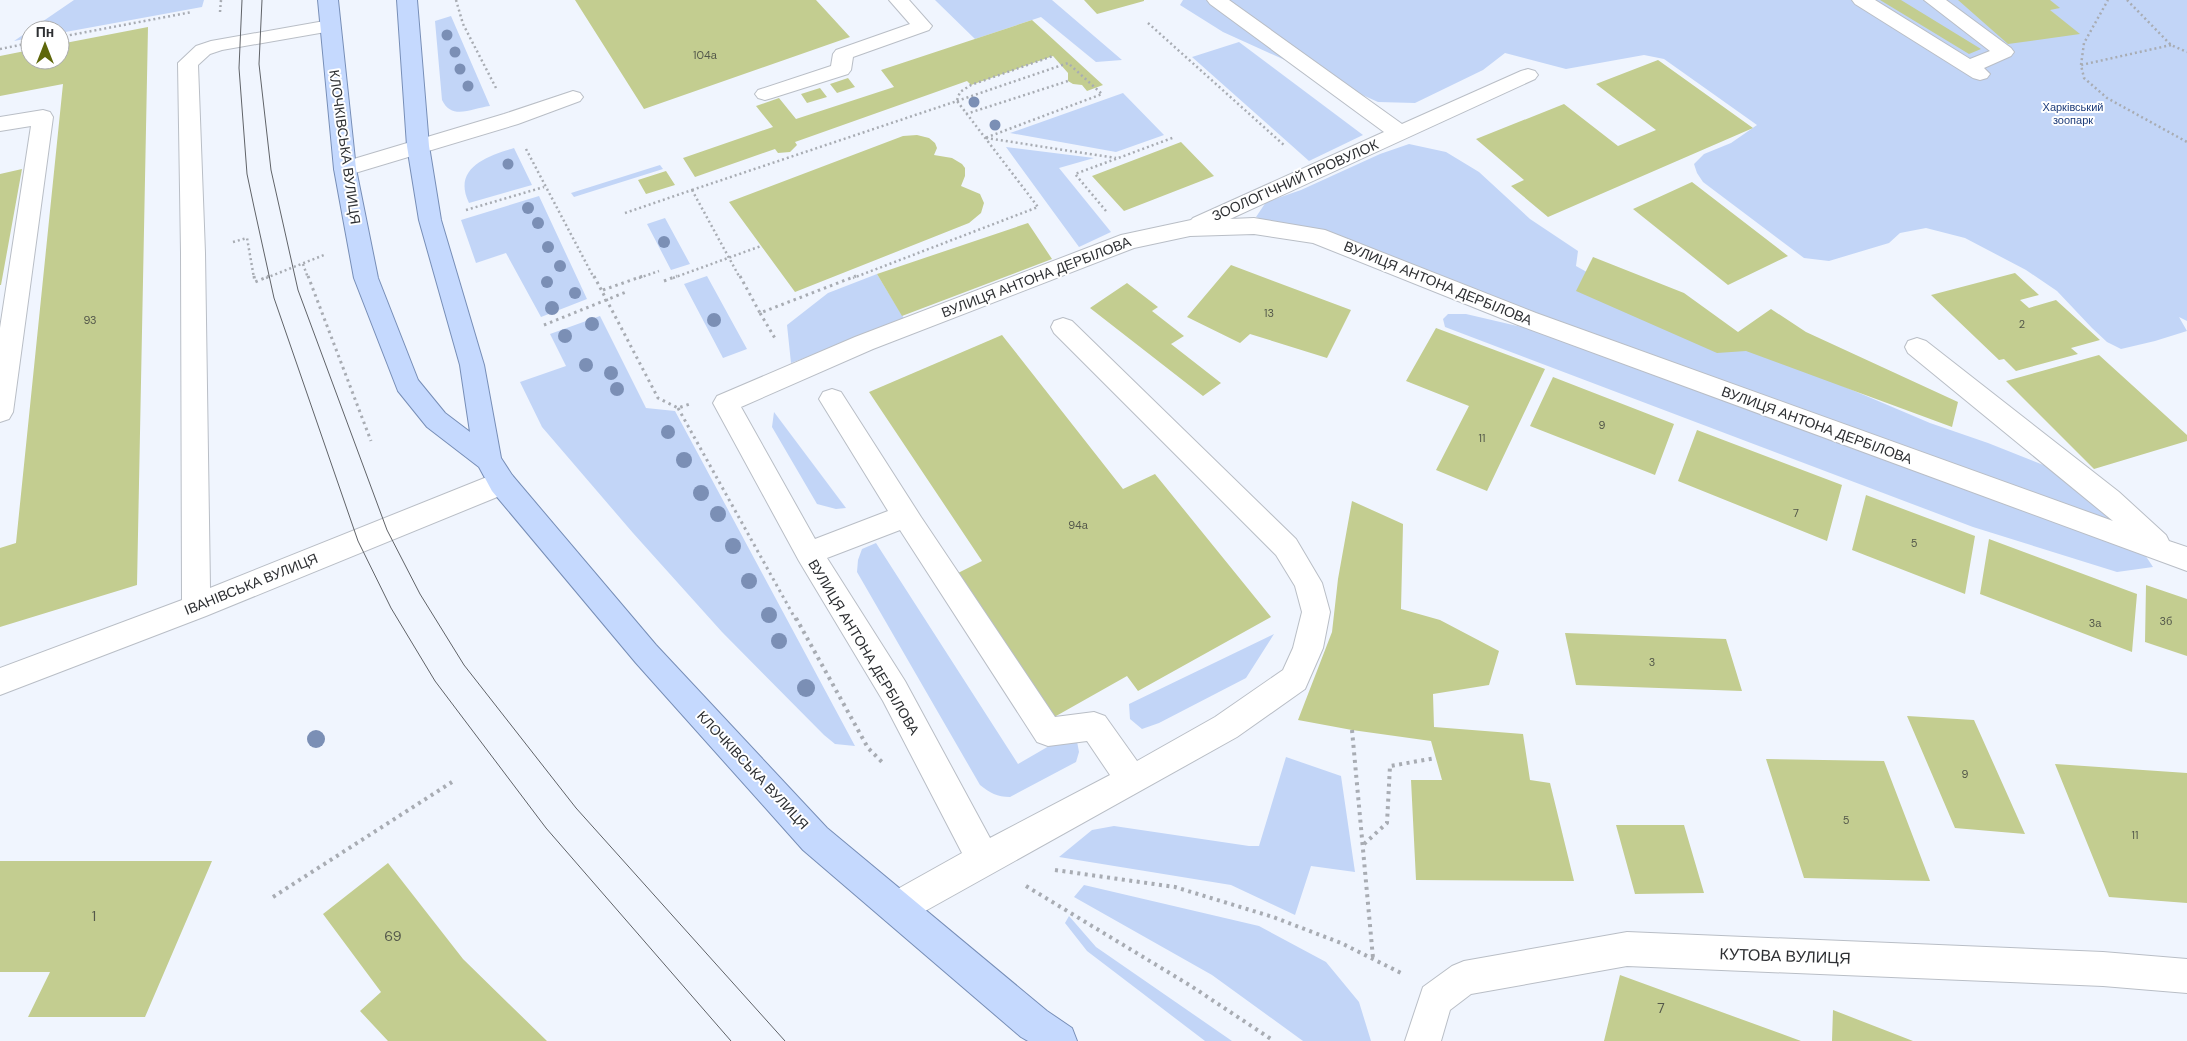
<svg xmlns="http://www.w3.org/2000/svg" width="2187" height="1041" viewBox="0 0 2187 1041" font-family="'DM Sans',sans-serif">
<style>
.green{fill:#c2d5f7}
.building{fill:#c3cd90}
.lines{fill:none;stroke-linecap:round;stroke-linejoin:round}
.minor-casing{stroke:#b9bec6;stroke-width:2}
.major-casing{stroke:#778eb7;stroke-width:2}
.path-far2{stroke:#a8acb3;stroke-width:2.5;stroke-dasharray:2 3;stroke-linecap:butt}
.path-far1{stroke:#a8acb3;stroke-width:3;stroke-dasharray:2.5 4;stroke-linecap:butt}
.path{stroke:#a8acb3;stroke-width:4;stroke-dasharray:3 4.5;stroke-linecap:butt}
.minor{fill:#fff;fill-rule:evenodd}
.major{fill:#c5d9fe;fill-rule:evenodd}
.tram{stroke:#606368;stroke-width:1}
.tree{fill:#7b8fb5}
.labels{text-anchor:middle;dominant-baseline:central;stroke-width:4;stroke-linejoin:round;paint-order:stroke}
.number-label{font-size:11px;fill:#53574a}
.far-park-label{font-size:11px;fill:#1c3b79;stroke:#fff}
.street-label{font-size:14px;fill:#2e3033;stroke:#fff}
.near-number-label{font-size:14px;fill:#53574a}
.near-street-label{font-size:16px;fill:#2e3033;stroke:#fff}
</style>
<rect width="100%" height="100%" fill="#f0f5fe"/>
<path class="green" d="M74,0H204L202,7L60,33V30H30V38L14,41Z
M935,0H1052L1122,60L1096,62L1041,17L975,39Z
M1183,0H2187V321L2179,317L2187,331L2155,341L2121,349L2107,342L2092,328L2057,291L2026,270L1965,238L1926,228L1900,233L1889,243L1829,261L1804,258L1703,182L1697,173L1694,164L1704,154L1731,143L1757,125L1664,59L1644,55L1566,69L1505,53L1483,70L1415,103L1378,102L1223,32L1180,5Z
M451,16L490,106C472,108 452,121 442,100L435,21Z
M1239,42L1363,135L1309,161L1192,57Z
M1123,93L1164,135L1116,152L1010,133Z
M1409,144L1446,152L1479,172L1530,219L1578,251L1576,266L1626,294L1930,423L1988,443L2046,466L2124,523L2153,567L2117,572L1973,527L1445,327L1443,319L1448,314H1466L1534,330L1256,217L1266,202L1301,190L1380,154Z
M1006,147L1094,158L1059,168L1111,232L1079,247Z
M514,148L532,185L469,203C452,168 487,156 514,148Z
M660,165L663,169L574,197L571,193Z
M539,196L587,299L541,317L506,253L476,263L461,220Z
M665,218L690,264L671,270L647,224Z
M877,274L905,320L791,363L787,325L828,293Z
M707,276L747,349L723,358L684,284Z
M600,316L646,408L675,411L855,746L835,744L824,735L722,632L633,533L542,427L520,382L566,366L550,334Z
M774,412L846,508L836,509L817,504L772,427Z
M876,543L1018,764L1056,742L1076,736L1079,752L1076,762L1010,797C997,797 990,793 980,785L857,572L858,560L862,549Z
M1274,634L1246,678L1159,723L1142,729L1130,719L1129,704Z
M1286,757L1341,776L1355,872L1311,866L1295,915L1231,885L1059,857L1092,830L1114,826L1249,846H1259Z
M1084,885L1259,926L1326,962L1359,1002L1371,1041H1303L1212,975L1074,897Z
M1069,916L1096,947L1232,1041H1205L1087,951L1065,923Z"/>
<path class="building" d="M575,0H816L850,37L644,109Z
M1084,0H1144V1L1097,14Z
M1880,0H1901L1981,49L1969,54Z
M1958,0H2050L2060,8L2050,10L2080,34L2008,44Z
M1032,20L1103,85L1087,91L1082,85L1073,84L1068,81V73L1053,56L971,85L967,81L795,142L797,145L790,152L778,153L775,149L695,177L683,158L773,127L756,106L779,98L796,119L894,87L881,70Z
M148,27L137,585L0,627V548L16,543L63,84L0,96V56L30,50V60H60V44Z
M1658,60L1753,128L1548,217L1511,186L1524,180L1476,139L1564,104L1618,146L1656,130L1596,84Z
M848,78L855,87L837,93L830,84Z
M820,88L827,97L807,103L801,94Z
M917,135L929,138L935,143L937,148L934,155L952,158L962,164L965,168V176L961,186L980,194L984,203L981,213L969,223L795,292L729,202L903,136Z
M1181,142L1214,176L1124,211L1092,176Z
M22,169L1,285H0V174Z
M666,171L675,185L646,194L638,180Z
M1692,182L1788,256L1728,285L1633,209Z
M1028,223L1052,259L902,316L877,274Z
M1593,257L1684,293L1738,332L1771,309L1806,332L1958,402L1952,427L1746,351L1717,353L1576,291Z
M1231,265L1351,310L1327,358L1250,334L1240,343L1187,317Z
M2015,273L2039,295L2020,300L2029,308L2056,300L2100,340L2071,348L2078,354L2016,371L2004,359L1999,360L1931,295Z
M1127,283L1158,307L1152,311L1184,336L1171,344L1221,383L1203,396L1090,308Z
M1436,328L1545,369L1487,491L1436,470L1469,406L1406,381Z
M1002,335L1123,489L1155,474L1271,617L1138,691L1127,676L1049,720L954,575L982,561L869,392Z
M2099,355L2187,435V441L2094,469L2006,381Z
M1553,377L1674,424L1655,475L1530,426Z
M1697,430L1842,485L1827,541L1678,481Z
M1866,495L1975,536L1965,594L1852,550Z
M1352,501L1403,524L1401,609L1440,620L1499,651L1489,685L1433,694L1434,727L1523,734L1530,780L1550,783L1574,881L1416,880L1411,780H1442L1431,741L1352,730L1298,720L1332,632L1338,579Z
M1989,539L2137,594L2132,652L1980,594Z
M2146,585L2187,599V656L2145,642Z
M1565,633L1726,639L1742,691L1576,685Z
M1907,716L1974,720L2025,834L1955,828Z
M1766,759L1884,761L1930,881L1804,878Z
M2055,764L2187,773V903L2109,897Z
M1616,825H1684L1704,893L1635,894Z
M0,861H212L145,1017H28L50,972H0Z
M388,863L463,959L547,1041H388L360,1011L381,992L323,914Z
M1620,975L1801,1041H1604Z
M1833,1010L1913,1041H1832Z"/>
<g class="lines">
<defs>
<path id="minor" d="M889,0H909L932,26L929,30L853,57L851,70L848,74L772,98L765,100L758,98L755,94L758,90L831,66L833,54L836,50L910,24Z
M1207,0H1229L1402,124L1521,71L1528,69L1535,71L1538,75L1535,79L1230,219L1254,218L1325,230L1536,313L2113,521L1908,353L1905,347L1908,341L1917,338L1926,341L2119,492L2166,535L2169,541L2187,547V571L1518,325L1313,243L1254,234L1190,236L1134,248L873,349L741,407L815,539L888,511L819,399L823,392L832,389L841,392L921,517L1055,717L1094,712L1105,716L1137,761L1215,717L1283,670L1293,648L1302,612L1295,586L1276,555L1054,333L1051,327L1054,321L1063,318L1072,321L1296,539L1322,583L1330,612L1323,648L1305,689L1237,737L909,920L897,925L885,920L880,908L885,896L962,853L883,701L799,561L713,403L717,396L855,337L1121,235L1191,220L1193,218L1384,132L1210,4ZM900,530L1037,742L1048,746L1087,741L1110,775L990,838L905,681L827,558Z
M1852,0H1875L1970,59L1990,51L1924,0H1946L2011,48L2014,52L2011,56L1984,68L1990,74L1987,78L1980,80L1973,78L1855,4Z
M330,20L337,22L340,26L337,30L222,50L210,54L198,65L205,253L210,588L492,475L502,472L512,475L515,483L512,491L206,616L0,695V668L182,600L181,253L178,63L196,46L211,41Z
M573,91L580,93L583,97L580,101L518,124L345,176L337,174L334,169L337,164L504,114Z
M43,110L50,112L53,117L13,412L9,419L0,422V328L31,126L0,131V117Z
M1627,932L2103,952L2187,959V993L2103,986L1627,966L1471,994L1450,1010L1441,1041H1405L1423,987L1452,966L1464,961Z"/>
<path id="major" d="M318,0H338L356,169L378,278L418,380L445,413L470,432L460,365L419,220L407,146L397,0H417L429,146L441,220L484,365L501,458L512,475L656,645L827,828L1047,1011L1072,1028L1077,1041H1028L1021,1037L803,850L636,663L492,491L479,467L427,427L398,391L354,278L334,169Z"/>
</defs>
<use href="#minor" class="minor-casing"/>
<use href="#major" class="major-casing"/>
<path class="path-far2" d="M456,0L463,24L496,88
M2127,0L2171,45L2187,52
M220,12L221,0
M1148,23L1285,146
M60,37L192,12
M2171,45L2081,65L2084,78L2107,98L2187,142
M0,49L30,43
M2081,65L2084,43L2108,0
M957,100L960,92L971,85L1053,56
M957,101L1068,63L1102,94L985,138
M966,114L1068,81
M986,138L1116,158
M526,149L594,278
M692,190L740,278
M692,190L957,101L1038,207L853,278
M466,210L544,187
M1106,211L1075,174L1175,137
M625,213L692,190
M233,242L247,238L254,278
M303,264L308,278
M266,278L324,255
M639,278L659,271
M673,278L761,246"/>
<path class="path-far1" d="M254,276L255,282L269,276
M308,276L371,441
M594,276L658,398L678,408L690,404
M740,276L760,313L856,276
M664,281L677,276
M603,290L643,276
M760,313L776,340
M544,325L626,292
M678,408L796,620"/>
<path class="path" d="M796,618L868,748L882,762
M1352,730L1373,958
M1364,844L1387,823L1390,766L1436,758
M1055,870L1175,887L1273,917L1341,943L1401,973
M1026,886L1191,986L1274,1041
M273,897L452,782"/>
<use href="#minor" class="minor"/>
<use href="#major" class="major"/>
<path class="tram" d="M242,0L239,68L247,174L254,207L274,298L358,541L391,608L435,681L546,828L731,1041
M262,0L259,64L271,170L298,290L387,530L420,594L464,665L576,808L785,1041"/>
</g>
<g class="tree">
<circle cx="447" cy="35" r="5.5"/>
<circle cx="455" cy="52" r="5.5"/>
<circle cx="460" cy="69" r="5.5"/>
<circle cx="468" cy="86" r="5.5"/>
<circle cx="974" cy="102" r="5.5"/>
<circle cx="995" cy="125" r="5.5"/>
<circle cx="508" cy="164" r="5.5"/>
<circle cx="528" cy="208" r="6"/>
<circle cx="538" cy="223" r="6"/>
<circle cx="664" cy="242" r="6"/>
<circle cx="548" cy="247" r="6"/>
<circle cx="560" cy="266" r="6"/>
<circle cx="547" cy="282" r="6"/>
<circle cx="575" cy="293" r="6"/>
<circle cx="552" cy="308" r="7"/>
<circle cx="714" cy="320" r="7"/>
<circle cx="592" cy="324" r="7"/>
<circle cx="565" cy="336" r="7"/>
<circle cx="586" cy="365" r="7"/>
<circle cx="611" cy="373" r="7"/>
<circle cx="617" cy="389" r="7"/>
<circle cx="668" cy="432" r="7"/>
<circle cx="684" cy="460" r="8"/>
<circle cx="701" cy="493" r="8"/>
<circle cx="718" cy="514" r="8"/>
<circle cx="733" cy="546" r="8"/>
<circle cx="749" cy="581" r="8"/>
<circle cx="769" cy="615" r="8"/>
<circle cx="779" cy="641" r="8"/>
<circle cx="806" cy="688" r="9"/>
<circle cx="316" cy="739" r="9"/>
</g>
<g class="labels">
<g class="number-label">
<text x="705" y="55">104а</text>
<text x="1269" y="313">13</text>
<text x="90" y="320">93</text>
<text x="2022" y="324">2</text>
<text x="1602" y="425">9</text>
<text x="1482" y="438">11</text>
<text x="1796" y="513">7</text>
<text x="1078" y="525">94а</text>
<text x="1914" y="543">5</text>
<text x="2166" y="621">3б</text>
<text x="2095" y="623">3а</text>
<text x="1652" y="662">3</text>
<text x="1965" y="774">9</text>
<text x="1846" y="820">5</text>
<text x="2135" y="835">11</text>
</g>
<g class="far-park-label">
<text x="2073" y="107">Харківський<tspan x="2073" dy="13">зоопарк</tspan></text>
</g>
<g class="street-label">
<text transform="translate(345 147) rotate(82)">КЛОЧКІВСЬКА ВУЛИЦЯ</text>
<text transform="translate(1295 180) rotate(-24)">ЗООЛОГІЧНИЙ ПРОВУЛОК</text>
<text transform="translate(1036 277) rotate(-21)">ВУЛИЦЯ АНТОНА ДЕРБІЛОВА</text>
<text transform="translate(1438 283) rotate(22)">ВУЛИЦЯ АНТОНА ДЕРБІЛОВА</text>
<text transform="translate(1817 425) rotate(20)">ВУЛИЦЯ АНТОНА ДЕРБІЛОВА</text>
<text transform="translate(251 584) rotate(-22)">ІВАНІВСЬКА ВУЛИЦЯ</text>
<text transform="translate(864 647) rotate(59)">ВУЛИЦЯ АНТОНА ДЕРБІЛОВА</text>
<text transform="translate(753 770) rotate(47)">КЛОЧКІВСЬКА ВУЛИЦЯ</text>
</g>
<g class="near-number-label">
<text x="94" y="916">1</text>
<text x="393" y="936">69</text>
<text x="1661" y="1008">7</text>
</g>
<g class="near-street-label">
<text transform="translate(1785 956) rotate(2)">КУТОВА ВУЛИЦЯ</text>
</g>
</g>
<g transform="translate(45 45)"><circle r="24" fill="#ffffff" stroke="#abacad"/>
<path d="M0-4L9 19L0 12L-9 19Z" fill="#5e670a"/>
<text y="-8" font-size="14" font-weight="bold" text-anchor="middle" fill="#2e3033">Пн</text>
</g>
</svg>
